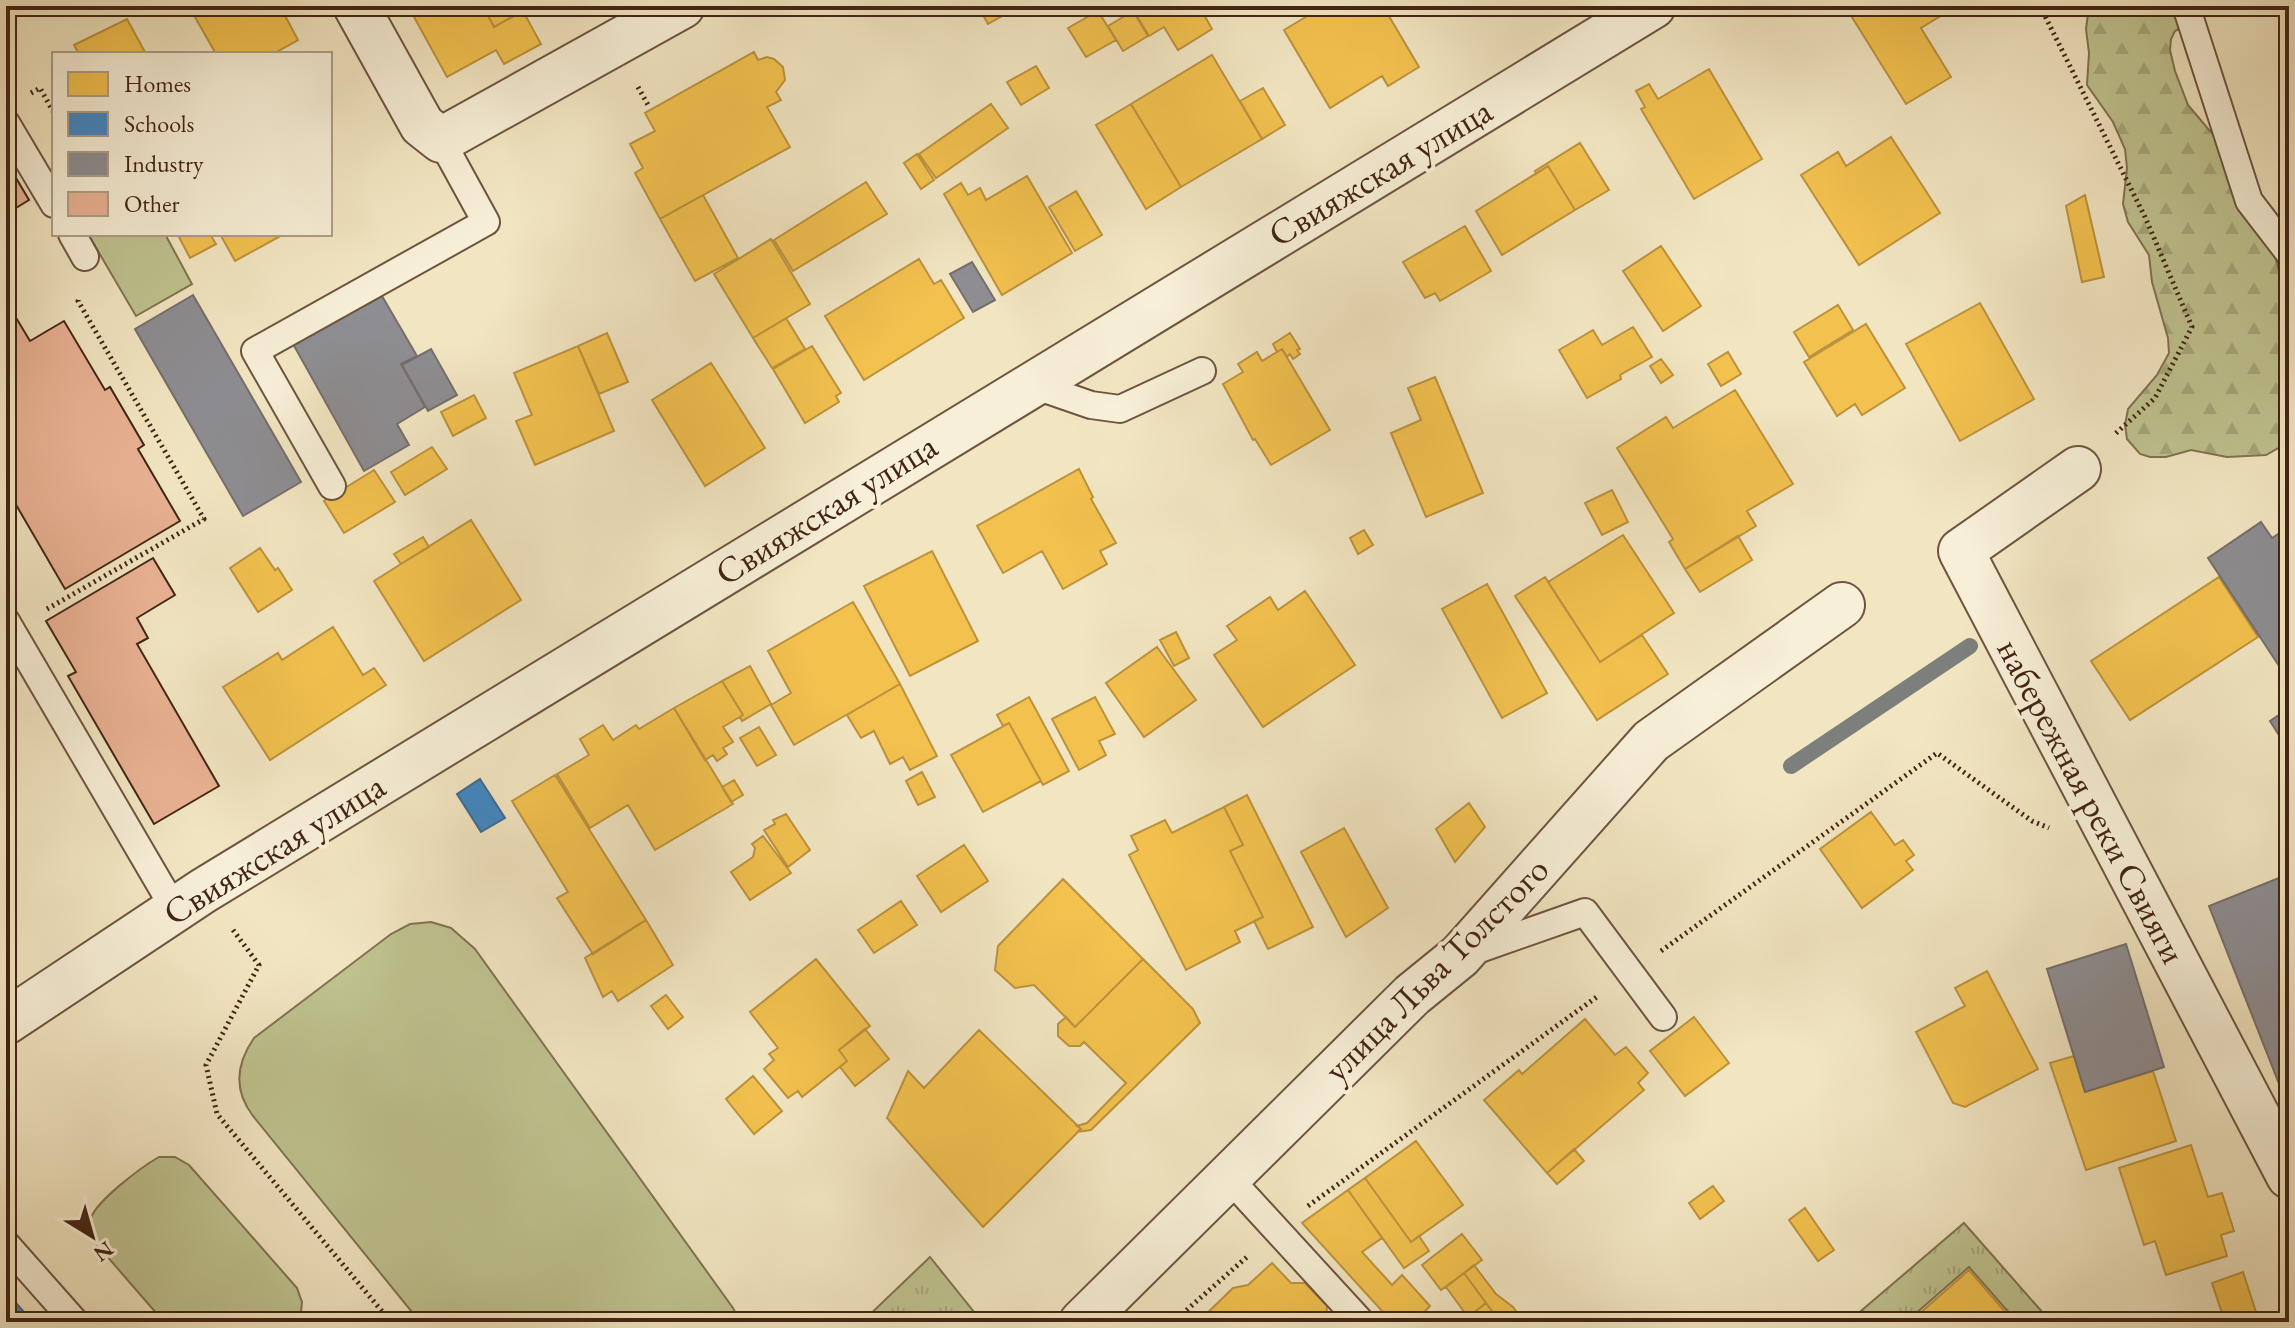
<svg xmlns="http://www.w3.org/2000/svg" width="2295" height="1328" viewBox="0 0 2295 1328" font-family="'EB Garamond',serif">
<style>
.grass{fill:url(#grass-tufts);stroke:#807452;stroke-width:2}
.forest{fill:url(#forest-firs);stroke:#807452;stroke-width:2}
.green{fill:#bfc390;stroke:#807452;stroke-width:2}
.homes{fill:#f2c14e;stroke:#bd923d;stroke-width:2}
.schools{fill:#3f88c5;stroke:#406a90;stroke-width:2}
.industry{fill:#8d8d92;stroke:#766e6c;stroke-width:2}
.lines{fill:none;stroke-linecap:round;stroke-linejoin:round}
.stream{stroke:#7c7f7b;stroke-width:16}
.building{fill:#eab294;stroke:#422414;stroke-width:2}
.service-casing{stroke:#6e5440;stroke-width:30}
.minor-casing{stroke:#6e5440;stroke-width:48}
.path{stroke:#422414;stroke-width:5;stroke-dasharray:2 4;stroke-linecap:butt}
.service{stroke:#f7efd7;stroke-width:26}
.minor{stroke:#f7efd7;stroke-width:44}
.labels{text-anchor:middle;dominant-baseline:central;stroke-width:8;stroke-linejoin:round;paint-order:stroke}
.street-label{font-size:36px;fill:#422414;stroke:#f7efd7}
</style>
<defs>
<pattern id="grass-tufts" width="24" height="20" patternUnits="userSpaceOnUse" patternTransform="scale(2)"><rect width="24" height="20" fill="#bfc390"/><path d="M3 7l-1-3M5 7V3M7 7l1-3M15 17l-1-3M17 17v-4M19 17l1-3" fill="none" stroke="#a5a77b"/></pattern>
<pattern id="forest-firs" width="22" height="20" patternUnits="userSpaceOnUse" patternTransform="scale(2)"><rect width="22" height="20" fill="#bfc390"/><path d="M5 1l3.5 6h-7zM16 11l3.5 6h-7z" fill="#a5a77b"/></pattern>
</defs>
<rect width="100%" height="100%" fill="#f2e6c2"/>
<filter id="stains"><feTurbulence type="fractalNoise" baseFrequency=".0025" numOctaves="4"/><feColorMatrix values="0 0 0 0 .2 0 0 0 0 .09 0 0 0 0 .02 0 0 0 .5 -.17"/></filter>
<radialGradient id="worn" r=".72"><stop offset=".6" stop-color="#630" stop-opacity="0"/><stop offset="1" stop-color="#630" stop-opacity=".3"/></radialGradient>
<path class="grass" d="M1964,1223L2051,1322H2017L1969,1267L1906,1322H1848Z
M930,1257L982,1322H862Z"/>
<path class="forest" d="M2089,6H2197L2188,24L2175,31L2171,39L2170,50L2175,71L2188,105L2209,130L2225,143L2254,181L2289,306V442L2266,455L2227,457L2191,450L2166,457H2150L2140,454L2127,439L2125,425L2128,409L2157,375L2169,353L2168,338L2152,282L2149,255L2128,222L2123,204L2127,168L2125,149L2113,122L2087,85L2089,53L2086,29Z"/>
<path class="green" d="M88,234H165L192,284L136,316Z
M431,922L451,928L475,949L733,1308L740,1322H420L253,1116C233,1090 236,1064 254,1038L391,934L410,924Z
M159,1157H175L189,1165L297,1288L302,1302L300,1322H164L98,1246C93,1238 89,1231 90,1222C91,1204 143,1166 159,1157Z"/>
<path class="homes" d="M26,6H49L43,12Z
M204,6H280L298,40L273,54H216L192,12Z
M435,6H483L494,27L523,11L541,44L504,64L496,50L447,77L414,17Z
M483,6H531L494,27Z
M575,6H598L581,16Z
M978,6H1020L988,24Z
M1136,6H1199L1212,29L1178,50L1164,27L1149,36L1132,8Z
M1324,6H1383L1419,67L1388,86L1382,76L1330,108L1284,30Z
M1845,6H1905L1910,13L1922,6H1957L1921,28L1951,77L1906,104Z
M1905,6H1922L1910,13Z
M1098,11L1116,40L1086,57L1068,28Z
M1133,11L1148,36L1123,51L1108,26Z
M127,19L146,54H79L74,45Z
M754,52L758,60L767,57L774,59L783,67L785,80L776,92L781,100L767,107L790,147L660,219L635,173L643,168L630,144L655,131L645,113Z
M1212,55L1262,139L1181,187L1131,104Z
M1036,66L1049,88L1021,105L1007,82Z
M1709,69L1762,159L1694,199L1641,109L1645,107L1636,91L1649,84L1658,99Z
M1263,88L1285,125L1262,139L1240,101Z
M991,104L1008,128L936,178L919,154Z
M1131,104L1181,187L1146,209L1096,125Z
M1891,137L1940,213L1859,265L1801,175L1838,152L1846,166Z
M1580,143L1609,190L1575,210L1548,166L1536,174L1535,171Z
M917,154L934,180L921,189L904,163Z
M1548,166L1575,210L1502,255L1476,211Z
M1027,176L1072,253L1002,295L944,194L961,183L968,195L980,188L986,200Z
M866,182L887,214L793,271L774,240Z
M1076,191L1102,235L1075,251L1049,207Z
M703,195L738,258L695,281L660,219Z
M2085,195L2104,277L2082,282L2066,206Z
M1465,226L1491,271L1440,301L1435,293L1425,298L1403,262Z
M186,234H210L216,244L190,258L179,237Z
M220,234H284L235,261Z
M771,239L810,304L753,338L714,274Z
M1661,246L1701,306L1663,331L1623,271Z
M919,259L934,284L941,280L964,318L864,380L825,316Z
M1980,303L2034,399L1960,441L1906,344Z
M1838,305L1853,330L1809,357L1794,332Z
M786,318L805,349L772,368L753,338Z
M1866,324L1905,388L1862,415L1855,404L1837,416L1804,362Z
M1633,327L1652,357L1620,375L1621,379L1587,398L1559,350L1593,330L1602,345Z
M607,333L628,382L599,394L578,346Z
M1290,333L1300,349L1297,350L1300,354L1293,359L1290,354L1287,357L1282,349L1277,352L1273,344Z
M578,346L614,431L535,465L516,421L532,415L514,373Z
M812,346L841,393L836,396L839,402L805,423L773,369Z
M1282,349L1330,430L1271,465L1255,439L1253,440L1223,384L1243,372L1238,364L1257,352L1262,361Z
M1728,352L1741,374L1721,386L1708,364Z
M1661,359L1673,375L1661,383L1650,366Z
M711,363L765,448L705,486L652,400Z
M1435,377L1483,493L1426,517L1391,433L1421,420L1408,388Z
M1735,390L1793,484L1747,511L1756,526L1685,569L1669,542L1673,539L1617,448L1666,417L1673,428Z
M474,395L486,418L453,436L441,412Z
M432,447L447,469L405,495L391,472Z
M1079,469L1093,497L1091,499L1116,543L1100,551L1107,564L1063,589L1042,551L1003,573L977,526Z
M374,470L395,502L344,533L324,501Z
M1612,490L1628,522L1602,535L1585,503Z
M471,520L521,600L424,661L374,581Z
M1364,530L1373,545L1358,554L1350,538Z
M1623,535L1674,613L1600,662L1548,582Z
M1738,536L1752,560L1700,592L1685,569Z
M423,537L429,547L401,564L394,554Z
M260,548L275,570L278,568L292,590L258,612L230,568Z
M932,551L978,641L910,676L864,586Z
M1545,577L1600,662L1642,635L1668,674L1597,720L1515,596Z
M2219,577L2258,637L2130,720L2091,661Z
M1487,584L1547,693L1502,718L1442,609Z
M1305,591L1355,665L1263,727L1214,655L1237,640L1227,626L1270,597L1278,610Z
M853,602L900,684L794,745L771,705L791,693L768,651Z
M333,627L363,675L374,668L386,685L270,760L223,687L278,653L282,660Z
M1176,632L1189,658L1174,666L1160,640Z
M1157,647L1196,700L1144,737L1106,683Z
M750,666L771,704L742,721L740,717L743,715L722,681Z
M722,681L743,715L723,727L733,742L723,748L727,754L717,761L713,755L705,760L674,708Z
M900,684L937,756L910,770L903,757L890,764L874,731L861,738L847,715Z
M1029,697L1069,771L1043,785L1009,723L1003,726L997,715Z
M1095,697L1115,734L1099,741L1106,755L1079,770L1052,719Z
M674,708L733,804L655,850L628,805L590,828L557,774L589,755L580,739L603,725L613,740L636,725L639,729Z
M1009,723L1041,781L983,812L951,755Z
M759,727L776,755L757,766L740,738Z
M922,772L935,797L918,805L906,781Z
M555,775L646,920L593,954L557,898L568,892L512,801Z
M734,780L743,795L731,802L722,787Z
M1247,795L1313,927L1268,949L1254,921L1263,917L1230,851L1243,845L1224,807Z
M1469,803L1485,827L1455,862L1436,829Z
M1224,807L1243,845L1230,851L1263,917L1235,931L1240,942L1186,970L1129,855L1138,850L1131,836L1165,820L1172,833Z
M1871,812L1895,845L1903,840L1914,855L1906,861L1913,870L1862,908L1820,849Z
M786,814L810,850L788,867L764,830L775,824L773,820Z
M1344,828L1388,908L1346,937L1301,852Z
M763,836L791,873L750,900L731,872L753,857L755,848L752,844Z
M964,845L988,881L941,912L917,876Z
M1063,879L1143,959L1075,1027L1034,985L1015,988L995,970L998,946Z
M901,901L917,925L874,953L858,930Z
M646,920L673,965L618,1001L612,991L603,997L585,958Z
M816,959L870,1026L839,1050L847,1061L802,1097L798,1091L788,1098L764,1069L774,1060L769,1054L778,1048L750,1012Z
M1143,959L1193,1009L1200,1023L1091,1130L1077,1132L1081,1129L1077,1126L1087,1123L1126,1083L1084,1042L1080,1046H1069L1058,1036V1024L1066,1017L1075,1027Z
M1987,971L2038,1069L1965,1107L1953,1103L1916,1032L1965,1006L1955,988Z
M666,995L683,1017L668,1029L651,1006Z
M1694,1017L1729,1063L1685,1096L1650,1051Z
M1585,1019L1615,1055L1626,1047L1648,1073L1638,1083L1644,1090L1547,1173L1484,1100L1519,1070L1522,1074Z
M865,1029L889,1059L855,1086L840,1067L847,1061L839,1050Z
M979,1030L1081,1129L983,1227L887,1118L908,1071L924,1088Z
M2074,1056L2085,1092L2153,1071L2176,1141L2086,1170L2050,1063Z
M753,1076L782,1111L754,1134L726,1099Z
M1416,1141L1463,1205L1411,1242L1365,1178Z
M2191,1145L2208,1197L2222,1193L2234,1231L2221,1235L2227,1256L2166,1275L2155,1241L2144,1245L2119,1168Z
M1574,1149L1584,1161L1557,1184L1547,1173Z
M1365,1178L1411,1242L1419,1236L1429,1251L1404,1268L1348,1190Z
M1713,1186L1724,1201L1700,1219L1689,1203Z
M1348,1190L1382,1238L1362,1252L1392,1285L1402,1275L1430,1306L1415,1322H1392L1302,1223Z
M1805,1208L1834,1250L1818,1261L1789,1220Z
M1462,1234L1482,1260L1441,1290L1422,1265Z
M1272,1263L1291,1283H1305L1327,1306L1326,1319L1329,1322H1198L1233,1288L1248,1285Z
M1474,1265L1496,1294L1513,1307L1524,1322H1500L1464,1273Z
M1969,1270L2014,1322H1910Z
M2243,1272L2257,1315L2236,1322H2225L2212,1283Z
M1464,1273L1486,1303L1468,1317L1446,1287Z
M1486,1303L1500,1322H1461L1468,1317Z"/>
<path class="schools" d="M480,779L505,818L481,832L457,794Z
M6,1292L33,1322H6Z"/>
<path class="industry" d="M972,262L995,300L973,312L950,274Z
M193,295L301,482L243,516L135,329Z
M382,296L417,356L401,364L425,407L397,424L409,445L364,471L293,344Z
M431,349L457,395L428,411L402,365Z
M2261,522L2272,538L2289,527V681L2208,558Z
M2289,708V751L2270,721Z
M2289,874V1109L2209,906Z
M2126,944L2164,1067L2085,1092L2047,969Z"/>
<g class="lines">
<path class="stream" d="M1791,766L1970,646"/>
</g>
<path class="building" d="M6,161L29,200L6,214Z
M6,301L30,341L64,321L105,390L110,387L144,445L138,449L180,521L65,589L15,503L6,508Z
M153,558L175,595L137,618L148,638L137,644L219,786L154,824L68,676L76,672L46,621Z"/>
<g class="lines">
<defs>
<path id="service" d="M2186,6L2249,201L2289,253
M6,123L54,204
M72,234L85,257
M1030,384L1091,405L1120,409L1202,371
M332,486L255,351L486,222L441,140
M6,621L175,910
M1471,952L1585,912L1663,1017
M1228,1177L1361,1322
M6,1244L75,1322"/>
<path id="minor" d="M356,6L422,125L441,140L682,6
M2078,469L1961,551L2289,1176
M6,1022L203,891L1653,6
M1082,1322L1412,995L1460,956L1651,741L1842,605"/>
</defs>
<use href="#service" class="service-casing"/>
<use href="#minor" class="minor-casing"/>
<path class="path" d="M2040,6L2145,217L2192,327L2155,398L2114,435
M638,87L648,105
M31,93L40,88L54,113
M47,609L204,519L78,301L79,297
M233,930L259,965L206,1065L217,1114L391,1322
M1661,951L1937,753L2032,821L2049,828
M1308,1206L1598,996
M1173,1322L1248,1256"/>
<use href="#service" class="service"/>
<use href="#minor" class="minor"/>
</g>
<g class="labels">
<g class="street-label">
<text transform="translate(1380 172) rotate(-31)">Свияжская улица</text>
<text transform="translate(826 509) rotate(-32)">Свияжская улица</text>
<text transform="translate(2092 801) rotate(62)">набережная реки Свияги</text>
<text transform="translate(274 849) rotate(-32)">Свияжская улица</text>
<text transform="translate(1436 969) rotate(-45)">улица Льва Толстого</text>
</g>
</g>
<rect width="2295" height="1328" fill="none" stroke="#f2e6c2" stroke-width="32"/>
<rect x="8" y="8" width="2279" height="1312" fill="none" stroke="#422414" stroke-width="4"/>
<rect x="16" y="16" width="2263" height="1296" fill="none" stroke="#422414" stroke-width="2"/>
<rect x="52" y="52" width="280" height="184" fill="#f7efd7" stroke="#af9e89" stroke-width="2"/>
<rect x="68" y="72" width="40" height="24" fill="#f2c14e" stroke="#af9e89" stroke-width="2"/>
<text x="124" y="92" font-size="24" fill="#422414">Homes</text>
<rect x="68" y="112" width="40" height="24" fill="#3f88c5" stroke="#af9e89" stroke-width="2"/>
<text x="124" y="132" font-size="24" fill="#422414">Schools</text>
<rect x="68" y="152" width="40" height="24" fill="#8d8d92" stroke="#af9e89" stroke-width="2"/>
<text x="124" y="172" font-size="24" fill="#422414">Industry</text>
<rect x="68" y="192" width="40" height="24" fill="#eab294" stroke="#af9e89" stroke-width="2"/>
<text x="124" y="212" font-size="24" fill="#422414">Other</text>
<g transform="translate(92 1236) rotate(143)" stroke="#f7efd7" stroke-width="6" paint-order="stroke">
<path d="M0-6L14 30L0 20L-14 30Z" fill="#422414"/>
<text y="-12" font-size="22" font-weight="bold" text-anchor="middle" fill="#422414">N</text>
</g>
<rect width="100%" height="100%" filter="url(#stains)"/>
<rect width="100%" height="100%" fill="url(#worn)"/>
</svg>
